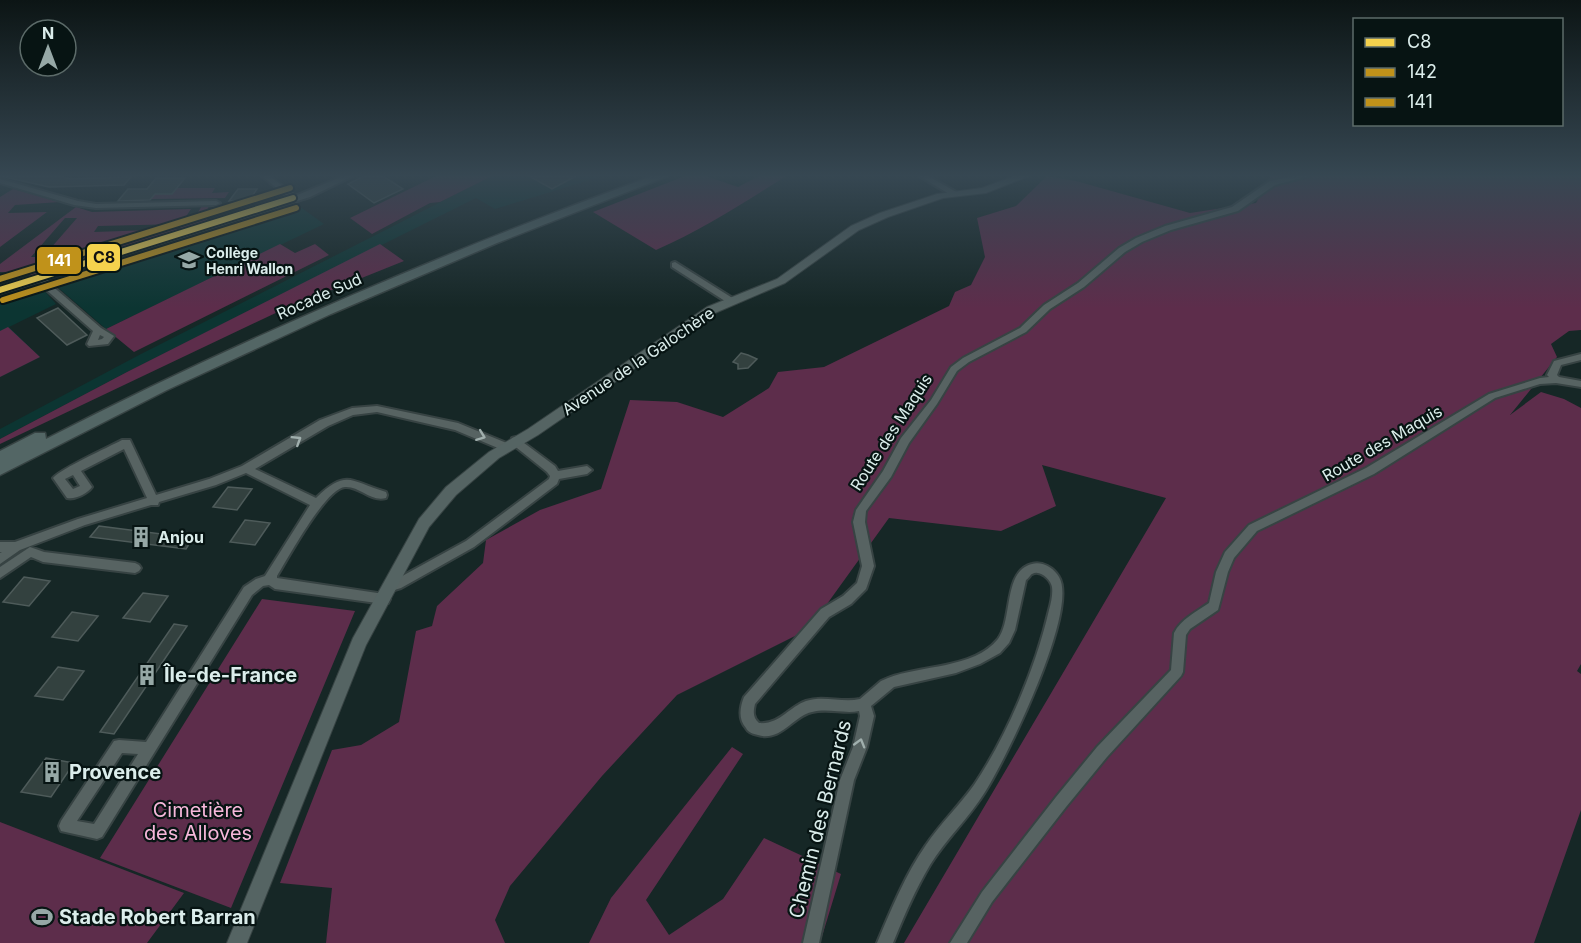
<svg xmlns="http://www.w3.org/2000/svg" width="1581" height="943" viewBox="0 0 1581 943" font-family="Inter,sans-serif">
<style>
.built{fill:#0c3532}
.green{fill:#5d2d4b;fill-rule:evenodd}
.building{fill:#33413f;stroke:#4e5b5a;stroke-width:1.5}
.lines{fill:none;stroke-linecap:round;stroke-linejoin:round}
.minor-casing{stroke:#374343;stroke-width:4}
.major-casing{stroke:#374343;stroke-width:2}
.highway-casing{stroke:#374343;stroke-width:3}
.minor{fill:#576362;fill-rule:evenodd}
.major{fill:#556463;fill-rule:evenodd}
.highway{fill:#536665;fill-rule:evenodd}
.bus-1-casing{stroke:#071413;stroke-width:10}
.bus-2-casing{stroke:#071413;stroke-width:10}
.bus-3-casing{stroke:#071413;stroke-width:10}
.bus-1{stroke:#f5d24d;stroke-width:6}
.bus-2{stroke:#c0921a;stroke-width:6}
.bus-3{stroke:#c0921a;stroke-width:6}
.oneway{stroke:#a0afad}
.labels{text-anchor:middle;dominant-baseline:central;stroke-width:4.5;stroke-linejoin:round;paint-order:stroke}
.far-poi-label{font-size:14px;font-weight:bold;fill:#dbedeb;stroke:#071413;text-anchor:start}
.street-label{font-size:16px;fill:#dbedeb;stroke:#071413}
.poi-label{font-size:16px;font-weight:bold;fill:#dbedeb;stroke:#071413;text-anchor:start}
.near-poi-label{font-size:20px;font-weight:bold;fill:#dbedeb;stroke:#071413;text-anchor:start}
.near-park-label{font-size:20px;fill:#f6b7da;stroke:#071413}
.near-street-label{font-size:20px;fill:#dbedeb;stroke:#071413}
.line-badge{stroke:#071413;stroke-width:2}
.badge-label{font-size:16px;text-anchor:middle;font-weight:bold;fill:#fff}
.pale-badge-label{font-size:16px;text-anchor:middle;font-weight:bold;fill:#111}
</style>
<rect width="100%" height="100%" fill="#162726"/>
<path class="built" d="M492,176H603L495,209L476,198L127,372L0,439V429L139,355Z
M299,206L324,224L106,329L54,284L189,241L217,234Z
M41,287L56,304L9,327L40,357L0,377V300Z"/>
<path class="green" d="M436,176H492L440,202L430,203L372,234L350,218Z
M685,176H706L738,187L759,176H786C744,203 702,230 656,250L593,212Z
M1047,176L1076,181L1190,213L1256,203L1271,176H1581V330L1569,331L1551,344L1557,357L1510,415L1541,392L1564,399L1581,408V664L1577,671L1581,674V810L1534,943H904L1166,498L1042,465L1056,506L1001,531L889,518L809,629L677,695L602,776L510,886L495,920L505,943H326L332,888L280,883L332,750L361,745L399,722L416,631L432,626L437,606L483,563L486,540L540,510L601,489L630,400L677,402L723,417L769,388L778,372L824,367L949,306L955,292L971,285L985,257L977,218L1016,206Z
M177,188H215L212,193L229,192L225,198L151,199L155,194H172Z
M13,189L60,202L15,205L8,213L47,212L0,247V197Z
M202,206H209L205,214L208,222L24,281L33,272H0V264L76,207L92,212L191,209L181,224L98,226L94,232L180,229L181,225L190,224ZM65,218H77L43,257H31Z
M280,244L295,253L315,244L329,255L134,352L106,329Z
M380,244L404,261L282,310L0,444V439L127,372Z
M8,327L40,357L0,377V331Z
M262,599L355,611L231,908L100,858Z
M732,747L743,754L646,900L669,935L723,899L764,838L841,874L820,943H589L611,898Z
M0,822L184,893L147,943H0Z"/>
<path class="building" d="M0,176H59L71,179L131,177L124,185L49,187Z
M364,176H383L403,189L374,203L348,184Z
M529,176H576L552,189Z
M156,178H185L172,194H155L150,200L118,201L128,189H147Z
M238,189H257L249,201H229Z
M58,308L87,335L67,345L37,318Z
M741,353L748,355L757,359L748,368L738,369V364L733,362Z
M228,487L252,489L237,510L213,507Z
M245,520L270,523L255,545L230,542Z
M99,526L193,538L186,549L90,537Z
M24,577L50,581L29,606L3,602Z
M143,593L168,596L150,622L123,618Z
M72,612L98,616L78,641L52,637Z
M174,624L187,626L114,734L100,732Z
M58,667L84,671L63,700L35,696Z
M46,758L74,763L51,797L21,792Z"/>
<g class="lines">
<defs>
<path id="minor" d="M262,176H270L295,196L343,176H353L310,197L47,278L50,284L101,328L114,336L108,344L89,346L87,344L93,331L43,287L40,281L0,293V287L289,198ZM100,335L104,337L102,339L98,340Z
M919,176H928L958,193L951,195Z
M1294,176H1309L1275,185L1238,211L1171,230L1142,242L1125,252L1084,287L1050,309L1026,332L969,362L957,371L937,404L909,443L891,477L866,511L865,522L874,566L866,589L851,604L829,617L755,704C753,712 753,718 759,723C779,725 789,707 806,701C824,695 842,703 860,699L881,681L888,678C920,665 974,669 998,639C1013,619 1003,571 1032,564C1042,561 1054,568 1059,577C1079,610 1006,759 985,792C969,818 946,839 930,865C915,890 904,916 893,943H877C891,910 905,875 926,845C940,824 959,806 974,785C1007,736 1036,667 1049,610C1051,603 1053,594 1052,587C1051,580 1040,569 1032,574C1031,574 1028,579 1026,580L1015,630L1009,643L1000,653L980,664L956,673L894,687L871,706L874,716L867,747L854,780L819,943H803L840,780L853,747L860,716L859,711C844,714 828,708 812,712C793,716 781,742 758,735C753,734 748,732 746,728C738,719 740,707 744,697L821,609L843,596L857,583L862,566L853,522L856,510L883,471L901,438L931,400L951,367L963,358L1020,328L1044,305L1078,283L1119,248L1136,238L1165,226L1232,207L1270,181Z
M0,179L78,201L96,204L216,201L220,203L216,205L96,208L74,205L0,183Z
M675,262L734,299V303H728L672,267V263Z
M1581,354V360L1561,365L1557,375L1559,377L1581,381V387L1556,383L1540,384L1495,398L1374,474L1257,531L1234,558L1228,572L1218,610L1190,629L1186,635L1183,672L1181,676L1107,757L1066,807L992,902L967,943H950L982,892L1056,797L1097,747L1171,670L1174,633C1181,619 1196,612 1209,603L1216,572L1225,552L1249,525L1366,468L1489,394L1540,378L1549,377L1547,375L1554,361Z
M377,406L458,423L509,444L510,447L505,451L455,430L377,412L353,415L328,426L255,469L316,498C347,468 351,482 386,492L387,495L386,498C370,502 360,486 345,487C326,488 288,558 277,576V578L384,594L388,595L390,599L388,603L384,604L275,589L269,585L263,586L252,595L102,837L97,839L61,831L59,826L61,821L114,741L119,740L146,742L244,587L256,579L265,576L310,505L246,473L216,485L159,502L158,505H151L85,525L20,550L0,564V553L2,552H0V542H15L78,519L147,498L124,449L81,471L92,487C88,493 75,500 67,498L53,478C62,468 107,448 122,440H130L156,495L209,479L242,466L320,420L352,408ZM73,475L80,486L73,489L65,479ZM122,753L138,754L94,824L77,821Z
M516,437L555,466L558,471L587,466L592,470L587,474L559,479L557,484L474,547L401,588L391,591L387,589L385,586L387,583L395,580L466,541L549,479L550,476L547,472L512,444L511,441L512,438Z
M30,547L44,552L135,563L139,565L141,568L139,571L135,573L43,562L31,557L0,578V567Z"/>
<path id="major" d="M1014,176H1029L986,193L943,198L888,217L859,230L785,283L715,313L538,435L499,458L456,495L429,527L366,645L247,943H227L353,638L419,519L446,487L489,452L528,429L707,307L777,279L851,226L880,213L937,194L982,188Z"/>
<path id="highway" d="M652,176H668L497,243L331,314L167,390L0,475V451L35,433H45L46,439C243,338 445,252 652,176Z"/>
</defs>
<use href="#minor" class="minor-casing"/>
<use href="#major" class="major-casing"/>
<use href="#highway" class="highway-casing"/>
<use href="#minor" class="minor"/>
<use href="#major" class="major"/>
<use href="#highway" class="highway"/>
<defs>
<path id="bus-1" d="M0,290L293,198"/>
<path id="bus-2" d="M3,300L296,208"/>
<path id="bus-3" d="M0,279L290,188"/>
</defs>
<use href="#bus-1" class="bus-1-casing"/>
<use href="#bus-2" class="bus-2-casing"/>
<use href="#bus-3" class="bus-3-casing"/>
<use href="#bus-1" class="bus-1"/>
<use href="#bus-2" class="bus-2"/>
<use href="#bus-3" class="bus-3"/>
</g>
<defs><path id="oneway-chevron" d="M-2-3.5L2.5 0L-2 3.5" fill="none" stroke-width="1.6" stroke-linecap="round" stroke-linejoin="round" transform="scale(1.5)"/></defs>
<g class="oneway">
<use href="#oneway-chevron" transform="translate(481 436) rotate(21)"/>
<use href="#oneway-chevron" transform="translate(297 440) rotate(-32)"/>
<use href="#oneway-chevron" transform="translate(860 743) rotate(-74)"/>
</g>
<linearGradient id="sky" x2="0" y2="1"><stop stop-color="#0c1515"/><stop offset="0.57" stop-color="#364752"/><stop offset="1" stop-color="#364752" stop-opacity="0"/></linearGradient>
<rect width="1581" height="308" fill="url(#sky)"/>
<defs>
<symbol id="school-bare" viewBox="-9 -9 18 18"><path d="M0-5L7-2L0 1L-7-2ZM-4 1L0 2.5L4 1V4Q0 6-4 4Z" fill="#96a8a6" stroke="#071413" stroke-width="2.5" paint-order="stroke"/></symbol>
<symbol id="building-bare" viewBox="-9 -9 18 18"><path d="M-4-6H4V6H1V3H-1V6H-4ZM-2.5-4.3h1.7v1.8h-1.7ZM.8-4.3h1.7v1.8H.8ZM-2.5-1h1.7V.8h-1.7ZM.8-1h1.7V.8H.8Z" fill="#96a8a6" stroke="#071413" stroke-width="2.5" paint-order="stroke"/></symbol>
<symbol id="stadium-bare" viewBox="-9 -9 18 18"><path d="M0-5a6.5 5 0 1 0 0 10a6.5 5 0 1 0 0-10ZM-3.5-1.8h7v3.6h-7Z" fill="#96a8a6" stroke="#071413" stroke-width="2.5" paint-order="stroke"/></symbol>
</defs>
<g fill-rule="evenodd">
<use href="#school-bare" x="174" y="245" width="30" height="30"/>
<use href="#building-bare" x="126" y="522" width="30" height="30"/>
<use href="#building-bare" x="132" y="660" width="30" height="30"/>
<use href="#building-bare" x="37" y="757" width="30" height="30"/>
<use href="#stadium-bare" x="27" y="902" width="30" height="30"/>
</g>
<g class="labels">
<g class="far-poi-label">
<text x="206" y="252">Collège<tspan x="206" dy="16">Henri Wallon</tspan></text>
</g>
<g class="street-label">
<text transform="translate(319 296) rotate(-24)">Rocade Sud</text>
<text transform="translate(638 361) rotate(-34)">Avenue de la Galochère</text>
<text transform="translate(891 432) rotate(-57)">Route des Maquis</text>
<text transform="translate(1382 443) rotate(-30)">Route des Maquis</text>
</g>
<g class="poi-label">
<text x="158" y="537">Anjou</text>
</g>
<g class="near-poi-label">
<text x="164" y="675">Île-de-France</text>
<text x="69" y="772">Provence</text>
<text x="59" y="917">Stade Robert Barran</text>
</g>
<g class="near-park-label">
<text x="198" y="810">Cimetière<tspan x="198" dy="23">des Alloves</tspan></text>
</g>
<g class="near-street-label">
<text transform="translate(820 819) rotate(-76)">Chemin des Bernards</text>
</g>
</g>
<g class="line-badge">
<rect x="86" y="243" width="35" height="29" rx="6" fill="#f5d24d"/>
<rect x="36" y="246" width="46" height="29" rx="6" fill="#c0921a"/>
</g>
<g class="badge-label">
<text x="59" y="266">141</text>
</g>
<g class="pale-badge-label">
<text x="104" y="263">C8</text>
</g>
<rect x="1353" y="18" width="210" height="108" fill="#071413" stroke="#5c6b69" stroke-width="1.5"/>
<rect x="1365" y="38" width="30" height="9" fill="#f5d24d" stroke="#5c6b69" stroke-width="1.5"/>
<text x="1407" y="48" font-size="18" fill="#dbedeb">C8</text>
<rect x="1365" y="68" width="30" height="9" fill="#c0921a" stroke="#5c6b69" stroke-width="1.5"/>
<text x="1407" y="78" font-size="18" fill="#dbedeb">142</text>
<rect x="1365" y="98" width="30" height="9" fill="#c0921a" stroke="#5c6b69" stroke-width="1.5"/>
<text x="1407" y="108" font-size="18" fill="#dbedeb">141</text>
<g transform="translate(48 48)"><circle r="28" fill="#071413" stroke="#5c6b69" stroke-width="1.5"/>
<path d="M0-4.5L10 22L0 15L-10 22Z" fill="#96a8a6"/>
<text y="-9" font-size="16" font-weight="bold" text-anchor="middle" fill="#dbedeb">N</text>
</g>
</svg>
